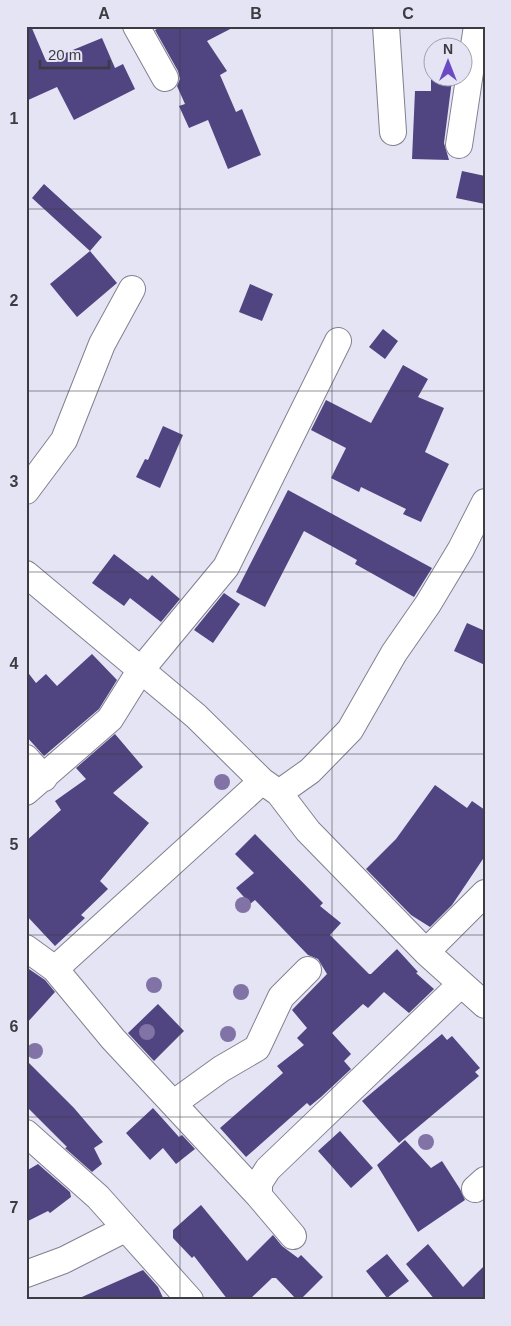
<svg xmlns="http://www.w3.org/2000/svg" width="511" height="1326" viewBox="0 0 511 1326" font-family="Helvetica,sans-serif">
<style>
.building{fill:#504481}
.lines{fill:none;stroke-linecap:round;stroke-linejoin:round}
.minor-casing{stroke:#81808f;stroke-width:28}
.minor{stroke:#fff;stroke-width:26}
.tree{fill:#8173a5}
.grid{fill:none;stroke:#3c3b42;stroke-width:1;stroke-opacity:0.55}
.neatline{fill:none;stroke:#3c3b42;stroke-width:2}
.grid-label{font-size:16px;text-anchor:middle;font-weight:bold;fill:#3c3b42}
</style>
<rect width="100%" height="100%" fill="#e5e4f4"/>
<path class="building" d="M26,26H31L46,61L102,38L115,68L123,64L135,89L74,120L57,87L26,101Z
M163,26H236L207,41L227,71L220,75L236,112L242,109L261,155L228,169L208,120L189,128L179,106L185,104L177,86L180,79L178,71L155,30Z
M431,79L452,80L444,143L449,160L412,159L415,91H431Z
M462,171L485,176V204L456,198Z
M44,184L102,237L90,251L32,198Z
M90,251L117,283L77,317L50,284Z
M250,284L273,294L262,321L239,312Z
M383,329L398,341L385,359L369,347Z
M403,365L428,379L418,397L444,408L425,452L449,464L421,522L403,514L406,509L361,487L359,492L331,478L346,448L311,430L326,400L371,423Z
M163,426L183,435L160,488L136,477L145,459L148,460Z
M288,490L432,568L414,597L355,564L357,560L304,531L265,607L236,592Z
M114,554L148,580L152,575L180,599L161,622L130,598L124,606L92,583Z
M224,593L240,604L213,643L194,630Z
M467,623L485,631V665L454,651Z
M92,654L117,680L99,709L44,756L26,736V670L36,683L46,674L57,686Z
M115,734L143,767L113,793L149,823L100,881L108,889L81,915L85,918L55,946L26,915V841L61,810L55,801L86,779L76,768Z
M435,785L467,808L472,801L485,810V856L452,905L430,927L411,915L366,869L396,839Z
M255,834L323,903L320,906L341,923L330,935L369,974H371L397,949L418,972L416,973L434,989L409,1013L384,992L368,1008L363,1004L332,1033L351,1054L344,1061L351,1069L321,1097L310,1106L307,1103L246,1157L220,1128L283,1073L277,1066L304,1045L297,1038L307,1028L292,1010L327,974L318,959L308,955L255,900L250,904L236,888L254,873L235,854Z
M26,967L45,980L55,992L26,1024Z
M158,1004L184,1031L154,1061L128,1033Z
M442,1034L447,1040L452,1036L480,1068L475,1072L479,1076L399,1143L362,1101Z
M26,1060L74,1108L103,1142L94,1148L102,1164L92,1172L65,1148L67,1147L26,1106Z
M153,1108L179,1137L182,1135L195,1149L176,1164L163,1148L150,1160L126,1133Z
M340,1131L373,1168L351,1188L318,1151Z
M405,1140L431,1168L442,1161L460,1189L465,1200L418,1232L377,1165Z
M38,1164L70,1192L71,1197L50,1213L48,1211L26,1222V1171Z
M201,1205L247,1261L273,1235L282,1246L298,1258L301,1255L323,1277L300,1300H297L276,1278H272L249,1300H228L194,1256L192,1258L173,1238V1230Z
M428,1244L463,1287L485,1265V1300H435L406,1264Z
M387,1254L409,1281L387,1298L366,1271Z
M143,1270L158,1287L164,1300H75Z"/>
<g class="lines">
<defs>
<path id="minor" d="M136,26L165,78
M386,26L393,132
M459,145L477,26
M26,491L64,440L102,344L132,289
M26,574L196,716L262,781L279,793L308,831L426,952L485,1005
M26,758L44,778
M26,792L110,719L140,671L226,567L338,341
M279,793L310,771L350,730L394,653L428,604L461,549L485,502
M26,948L55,969L113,1039L259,1196
M426,952L485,893
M55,969L262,781
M174,1103L221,1069L257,1048L281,997L308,970
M26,1133L98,1197L190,1300
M475,1189L485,1180
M293,1236L259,1196V1183L268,1169L460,985
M26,1274L64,1260L125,1229"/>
</defs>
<use href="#minor" class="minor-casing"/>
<use href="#minor" class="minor"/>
</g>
<g class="tree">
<circle cx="222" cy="782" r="8"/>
<circle cx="243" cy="905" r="8"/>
<circle cx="154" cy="985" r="8"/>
<circle cx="241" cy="992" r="8"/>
<circle cx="147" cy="1032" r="8"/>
<circle cx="228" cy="1034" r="8"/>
<circle cx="35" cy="1051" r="8"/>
<circle cx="426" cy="1142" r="8"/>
</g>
<path class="grid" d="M180,26V1300M332,26V1300M26,209H485M26,391H485M26,572H485M26,754H485M26,935H485M26,1117H485"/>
<rect width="511" height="1326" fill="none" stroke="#e5e4f4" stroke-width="55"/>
<g transform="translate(448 62)"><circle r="24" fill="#e5e4f4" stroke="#a1a0ad"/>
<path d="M0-4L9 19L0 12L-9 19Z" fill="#6b4bc4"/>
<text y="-8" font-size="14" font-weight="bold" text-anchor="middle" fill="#3c3b42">N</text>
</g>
<path d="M40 60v8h69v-8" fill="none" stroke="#3c3b42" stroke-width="2.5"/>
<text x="48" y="60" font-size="15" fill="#3c3b42" stroke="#e5e4f4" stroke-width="4" paint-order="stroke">20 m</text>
<rect x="28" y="28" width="456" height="1270" class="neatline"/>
<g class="grid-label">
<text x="104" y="19">A</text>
<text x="256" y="19">B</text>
<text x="408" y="19">C</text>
<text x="14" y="124">1</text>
<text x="14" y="306">2</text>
<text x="14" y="487">3</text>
<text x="14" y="669">4</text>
<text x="14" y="850">5</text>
<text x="14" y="1032">6</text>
<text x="14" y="1213">7</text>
</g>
</svg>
